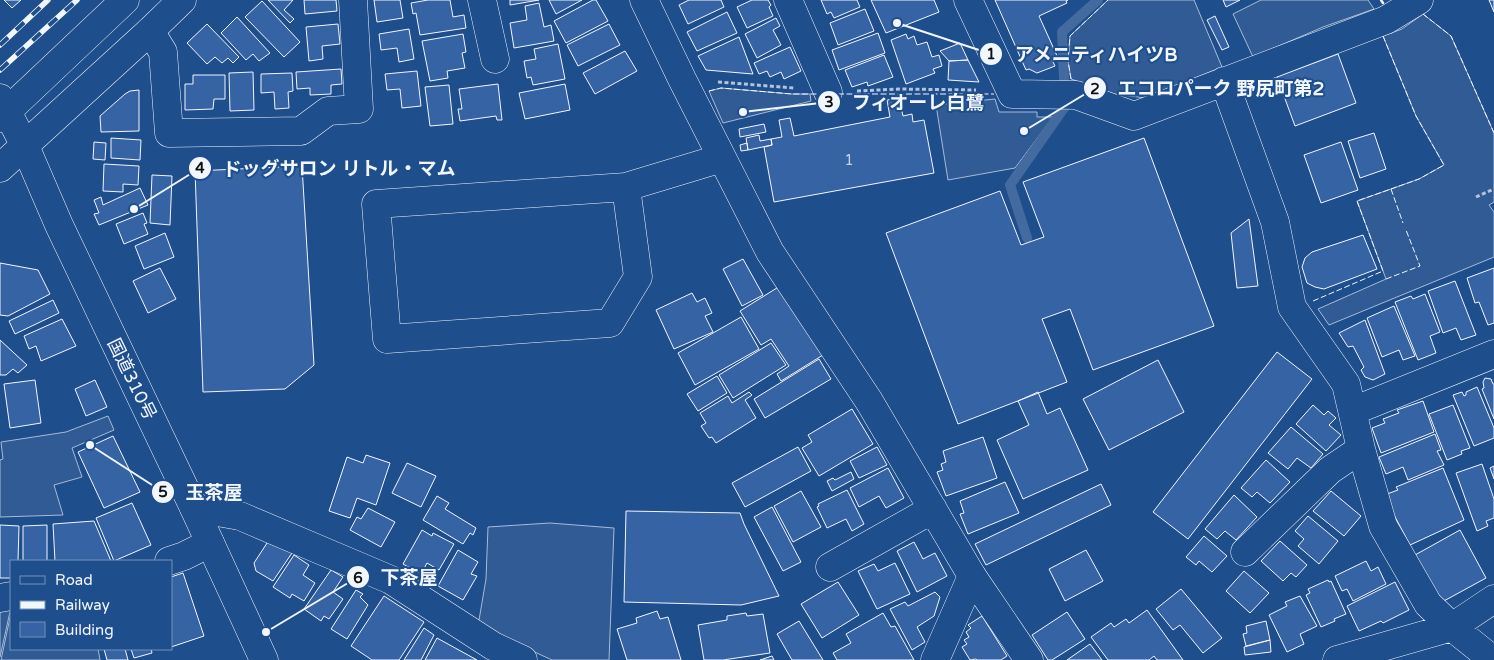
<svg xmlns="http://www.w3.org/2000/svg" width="1494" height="660" viewBox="0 0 1494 660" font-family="'Varela Round','Noto Sans JP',sans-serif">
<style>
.built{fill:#305b95;stroke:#a8bbd7}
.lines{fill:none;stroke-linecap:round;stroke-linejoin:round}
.stream{stroke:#446ba0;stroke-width:10}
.building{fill:#3563a3;stroke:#f2f6ff}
.minor-casing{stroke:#f2f6ff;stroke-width:29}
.tertiary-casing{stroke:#f2f6ff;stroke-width:29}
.trunk-casing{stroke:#f2f6ff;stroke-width:29}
.path{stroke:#b3c4dc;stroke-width:3;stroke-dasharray:4 2.5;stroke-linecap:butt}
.minor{stroke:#1f4e8c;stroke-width:28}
.tertiary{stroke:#1f4e8c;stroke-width:28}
.trunk{stroke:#1f4e8c;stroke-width:28}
.rail-casing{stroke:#f2f6ff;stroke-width:5.5}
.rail{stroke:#1f4e8c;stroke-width:4;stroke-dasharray:11;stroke-linecap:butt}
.fence{stroke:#f2f6ff;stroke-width:1;stroke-dasharray:6 2.5;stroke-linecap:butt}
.wall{stroke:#f2f6ff;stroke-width:2.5}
.labels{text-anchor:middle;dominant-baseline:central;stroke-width:4;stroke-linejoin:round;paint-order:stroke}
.number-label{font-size:15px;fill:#c3d1e8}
.street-label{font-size:18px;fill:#f2f6ff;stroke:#1f4e8c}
.leader{fill:none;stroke:#f2f6ff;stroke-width:2}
.callout-dot{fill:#f2f6ff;stroke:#1f4e8c;stroke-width:2}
.mark-label{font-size:15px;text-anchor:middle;font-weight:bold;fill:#111}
.callout-label{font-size:19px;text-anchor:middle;font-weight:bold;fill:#f2f6ff;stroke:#1f4e8c;stroke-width:4;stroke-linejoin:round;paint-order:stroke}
</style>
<rect width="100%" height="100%" fill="#1f4e8c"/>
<path class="built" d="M1108,0H1194L1222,67L1146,98L1113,94L1071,79L1068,61L1070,36Z
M1261,0H1368L1374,9L1323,27L1253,57L1233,14Z
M1423,14L1451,36L1494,133V202L1489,205L1494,212V257L1329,325L1318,309L1386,279L1357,201L1419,179L1444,165L1416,116L1383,36L1402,29Z
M721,88L792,94H810L811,101L723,123L709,91Z
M995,99L999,112H1037V117H1053L1015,168L948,180L936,105Z
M108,416L114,430L72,448L82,477L54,485L63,515L0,517V460L3,459L1,442L66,432Z
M550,523L614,528L609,660H552L478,626L486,579L488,527Z
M0,607H11L0,657Z
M11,613V649H98L100,660H1Z"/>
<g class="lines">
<path class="stream" d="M1064,79L1062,32L1098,0
M1027,238L1010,185L1064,108"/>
</g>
<path class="building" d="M4,0H21L12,8Z
M268,0H293L284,10L294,19L290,23Z
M304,0H336L337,11L305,14Z
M374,0H400L403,18L377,22Z
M428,0H450L453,17L464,15L466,28L420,35L416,13L413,14L411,3Z
M510,0H539L510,5Z
M549,0H582L556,14Z
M593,0H596L608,21L566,43L554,21Z
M689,0H721L724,7L688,24L679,5Z
M752,0H768L771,5L769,7L773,16L747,28L737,7Z
M821,0H857L860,7L834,18L831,12L827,14Z
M871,0H934L939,12L886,33Z
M995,0H1068L1066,1L1067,3L1039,16L1058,58L1052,60L1055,66L1037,73L1029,69L1026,70Z
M1223,0H1240L1226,7Z
M1489,0H1494V12Z
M262,1L300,42L284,57L245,17Z
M539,3L544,27L551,25L554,41L514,48L510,23L527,20L525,6Z
M865,9L874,31L838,45L830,23Z
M727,12L737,33L697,51L687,32Z
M1215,16L1229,47L1222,50L1207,20Z
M237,17L270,53L259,61L253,54L246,60L221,33Z
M776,18L780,26L773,30L781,45L757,58L745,34Z
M207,24L239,57L233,63L228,58L222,63L215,57L207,64L187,43Z
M338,24L340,44L322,46L323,59L309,61L306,27Z
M609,24L620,45L578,66L567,45Z
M409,29L414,59L399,62L397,48L381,50L379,34Z
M878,33L885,53L839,70L832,50Z
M463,34L466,52L462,53L465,68L447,71L448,78L430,81L422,41Z
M906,34L908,39L914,36L917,45L927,42L932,57L939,55L942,66L933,69L935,73L906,84L891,40Z
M739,37L753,74L706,70L698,56Z
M960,43L968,60L949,61L940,51Z
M558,44L565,79L533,85L531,77L527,78L524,61L536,59L534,49Z
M790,47L801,71L784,79L781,72L770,77L767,71L759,74L754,63Z
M625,51L637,71L595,94L583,73Z
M1338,54L1356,103L1295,126L1277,77Z
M884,55L893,77L868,86L867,82L852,87L845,70Z
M968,60L979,82L948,80L949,61Z
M341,69L342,84L331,85V94L310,95V88L297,89L296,72Z
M417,71L421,106L402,108L400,89L387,90L385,74Z
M253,72L254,110L230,111L229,73Z
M292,73L293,91L288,92L289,108L275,109L274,92L261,93V74Z
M193,75H225V99H214L213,109L185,110V84H193Z
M498,84L502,120H497L496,116L460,121L458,109H462L459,89Z
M565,84L570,110L525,119L519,93Z
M449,85L453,124L430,126L425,87Z
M139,90V131L101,132L100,116L125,94L130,91Z
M899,98L903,116L912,114L913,122L924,120L934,173L774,202L764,147L772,145L771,139L782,137L779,120L790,118L794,136L890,117L887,100Z
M764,124L766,132L740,137L739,129Z
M1374,133L1386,169L1360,178L1348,141Z
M759,135L760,141L771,139L772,145L748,150L746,138Z
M111,138L141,140L140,160L111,158Z
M1144,138L1214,326L1093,370L1070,309L1042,319L1067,382L958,424L886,233L1000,191L1021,245L1044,237L1023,182Z
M94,142L106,143L105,160L93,159Z
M1341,142L1358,190L1321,203L1304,155Z
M747,143L748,150L741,151L740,145Z
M104,164L139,166L138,185L123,184V192L103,191Z
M302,166L314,365L285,389L203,392L195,171Z
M152,175L172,176L170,225L150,223Z
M140,188L148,205L99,225L94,214L99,213L94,200L101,197L103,205Z
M143,213L147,223L144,224L148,234L124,244L116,224Z
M1249,219L1258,286L1237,288L1231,233Z
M165,233L174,257L144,269L135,246Z
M1363,235L1377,269L1324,289L1315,287L1307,283L1302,267L1305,258L1312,252Z
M743,259L763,295L742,306L723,269Z
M0,263L38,270L50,294L8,316L0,315Z
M160,268L176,299L148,313L133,281Z
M1494,268V323L1488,325L1479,302L1475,303L1467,278Z
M1455,281L1476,335L1461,340L1456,328L1443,333L1428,291Z
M780,286L823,355L781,381L777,374L789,366L771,339L761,345L740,311Z
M692,293L697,302L705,298L712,313L705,316L713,332L674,349L656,310Z
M1425,294L1440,332L1430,336L1436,353L1418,360L1395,302L1411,296L1413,299Z
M53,300L59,313L15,334L9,321Z
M1394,306L1415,356L1403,360L1399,350L1382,357L1367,318Z
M741,317L759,349L695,385L678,353Z
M62,319L76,346L41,361L36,346L29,349L24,336Z
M1365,320L1385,374L1373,380L1365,377L1361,370L1364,367L1353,346L1348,347L1339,333Z
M0,340L27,365L18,373L13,369L6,375H0Z
M771,343L786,365L733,398L719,375Z
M1277,352L1312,379L1188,539L1153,512Z
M819,359L831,379L765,418L754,399Z
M1158,360L1184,412L1109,450L1083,399Z
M717,376L727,393L698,411L687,394Z
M1485,378L1491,379L1493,384H1494V419L1482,389L1484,388L1483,382Z
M35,380L41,423L10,428L4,384Z
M95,380L107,407L86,416L75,389Z
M1477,387L1494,428V438L1474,446L1453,395L1462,392L1464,396L1466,395V392Z
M749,392L752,395L745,400L756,418L716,443L712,437L709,438L701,426L706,423L700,413L728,396L732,403Z
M1038,392L1047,414L1060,408L1088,470L1023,499L997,440L1029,425L1018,401Z
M1423,401L1434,432L1381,453L1372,428L1385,423L1383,419L1399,413L1397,410Z
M1313,405L1324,415L1328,411L1336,418L1329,425L1341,435L1326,451L1296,424Z
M1453,405L1470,448L1461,451L1462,454L1447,460L1429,414Z
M852,409L873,444L819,476L802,448L812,442L808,435Z
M1291,427L1323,454L1311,468L1297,458L1288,469L1268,453Z
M1435,434L1441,450L1437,451L1444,465L1408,480L1403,467L1386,474L1379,457Z
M113,436L140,492L104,508L78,452Z
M983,437L997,478L946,496L937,472L943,470L941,464L946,462L943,451Z
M798,447L811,471L745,507L732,483Z
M877,447L887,465L859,478L850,461Z
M366,455L390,463L376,505L357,498L350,518L329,511L347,457L363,463Z
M1266,460L1290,482L1270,503L1257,492L1252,497L1241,488Z
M407,463L436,476L421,507L392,493Z
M1482,464L1494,499V518L1486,521L1488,526L1477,531L1456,473Z
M1494,466V479L1490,468Z
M888,468L904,498L886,508L879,496L859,507L850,488Z
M1443,468L1464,520L1410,545L1393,513L1387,494L1398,490L1396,487Z
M851,472L854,479L832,491L827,481L833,478L835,480Z
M1005,482L1019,513L968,534L960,514L964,513L960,501Z
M1101,484L1111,505L986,565L975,544Z
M847,490L864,524L852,531L846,519L827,528L817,507L819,506L818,504Z
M801,491L821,527L793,542L774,506Z
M1331,491L1361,516L1344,536L1313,511Z
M1234,495L1257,517L1236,540L1225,531L1217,539L1205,529Z
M437,496L449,503L445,509L476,528L473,535L470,533L463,544L423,520Z
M132,503L151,545L114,561L96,518Z
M772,507L801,562L783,571L754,517Z
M368,508L395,522L381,547L350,530L357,517L361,519Z
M626,511L740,513L744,524L779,596L741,605L624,602Z
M1308,516L1338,541L1319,564L1298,546L1304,539L1295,531Z
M94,521L111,561H55L53,524Z
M0,525L19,526L18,561H11V578H0Z
M47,525V561H23V526Z
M422,530L432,536L433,533L454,544L439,570L427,563L421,574L403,564Z
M1460,530L1486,578L1442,602L1415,555Z
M1204,536L1227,556L1212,572L1199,561L1196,565L1186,557Z
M269,540L294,550L273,581L256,571L254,563Z
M1280,541L1307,565L1296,577L1291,573L1283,581L1261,561Z
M914,542L923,559L935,553L947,576L917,592L897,551Z
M458,550L478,562L471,574L477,576L463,600L438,586Z
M1086,550L1103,581L1065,601L1049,569Z
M294,555L309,565L303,575L315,583L304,601L292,594L290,598L273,587Z
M1366,561L1371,571L1378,567L1386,584L1353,601L1347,589L1342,591L1335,576Z
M895,563L910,594L877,609L858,571L874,564L878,571Z
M331,570L343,577L333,592L343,599L329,619L324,616L321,621L304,609Z
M1244,571L1269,593L1250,613L1226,591Z
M183,573L204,636L171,647V577Z
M1328,580L1329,582L1331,581L1346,614L1334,619L1335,621L1321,627L1306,595L1310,593L1308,589Z
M838,582L859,615L822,638L801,604Z
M1395,582L1409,610L1383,623L1381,621L1359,631L1347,606Z
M1181,589L1222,638L1203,653L1180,625L1173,630L1156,609Z
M356,590L363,594L360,597L368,605L347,639L331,629Z
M935,592L940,597L934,616L917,627L925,642L912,650L890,609L905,602L908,606Z
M384,596L424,622L399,660H372L351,646Z
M1300,596L1317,626L1300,634L1304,644L1287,652L1269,615L1287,606L1285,602Z
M1147,610L1183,660H1157L1154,656L1149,660H1108L1091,637L1111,623L1114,627L1126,619L1129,623Z
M657,611L660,619L668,617L681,660H627L617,629L637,623L636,618Z
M1067,612L1085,639L1052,660H1048L1032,635Z
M746,613L747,616L763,614L770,653L723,660H704L698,625L727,620V616Z
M883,613L891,627L895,626L914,660H837L833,653L851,643L846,634Z
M982,616L1007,656L1001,660H977L976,659L970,660L962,647L967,644L964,640L969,637L966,632L971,628L968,625Z
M799,621L823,660H792L777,634Z
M1266,621L1270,640L1246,646L1243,634L1247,633L1246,626Z
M424,628L434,635L421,660H404Z
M437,638L477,660H425Z
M1270,640L1271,652L1245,655L1244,647Z
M1090,644L1102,660H1067Z
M104,649H125L128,660H107Z
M131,649H151L152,653L134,658Z
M772,656L774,660H760Z"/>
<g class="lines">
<defs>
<path id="minor" d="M482,0L495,59
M644,0L682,79L770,252L869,401L972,576L1029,660
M788,0L828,92
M968,0L1012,94L1076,95L1134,116L1386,20L1419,0
M150,31L163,52L169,133L301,131L328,111L359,109L353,0
M1224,81L1275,222L1292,307L1346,384L1361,449L1383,526L1428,604L1452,627L1493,660
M626,187L638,277L610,323L387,339L376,204L626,187L722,158
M1353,411L1494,354
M194,508L240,516L391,580L493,646L523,660
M1245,552L1330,470L1361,449
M169,561L184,556L210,543
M830,567L933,509
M0,598L11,596
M1337,660L1452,627L1494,599"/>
<path id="tertiary" d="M0,118L125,0
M0,168L150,31L182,0
M935,660L972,576"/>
<path id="trunk" d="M0,98L25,146L59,225L194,508L264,660"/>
</defs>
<use href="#minor" class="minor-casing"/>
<use href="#tertiary" class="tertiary-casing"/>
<use href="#trunk" class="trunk-casing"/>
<path class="path" d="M718,82L794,88
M857,91L899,89L976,90
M1476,197L1494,189"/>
<use href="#minor" class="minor"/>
<use href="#tertiary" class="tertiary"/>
<use href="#trunk" class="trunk"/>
<defs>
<path id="rail" d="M0,45L48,0
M0,70L77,0"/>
</defs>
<use href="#rail" class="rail-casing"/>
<use href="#rail" class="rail"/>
<path class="fence" d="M1423,14L1451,36L1494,133
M1383,36L1416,116L1444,165L1419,179L1391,189
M1071,79L1068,61L1070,36L1108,0
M709,91L721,88L792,94H818
M838,94H994
M1386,279L1420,266L1406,230
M1313,301L1383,271L1357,201L1391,189L1403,223"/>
<path class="wall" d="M1381,0L1383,3"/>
</g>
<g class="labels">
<g class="number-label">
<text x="849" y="160">1</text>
</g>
<g class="street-label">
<text transform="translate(132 379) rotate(64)">国道310号</text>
</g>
</g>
<path class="leader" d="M897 23L991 54M1024 131L1095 88M743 112L829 102M134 209L200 168M90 445L163 492M266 632L358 577"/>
<g class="callout-dot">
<circle cx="897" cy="23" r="5"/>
<circle cx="1024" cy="131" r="5"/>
<circle cx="743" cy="112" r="5"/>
<circle cx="134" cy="209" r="5"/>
<circle cx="90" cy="445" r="5"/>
<circle cx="266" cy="632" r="5"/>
<circle cx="991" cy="54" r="12"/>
<circle cx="1095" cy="88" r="12"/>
<circle cx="829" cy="102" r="12"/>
<circle cx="200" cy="168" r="12"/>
<circle cx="163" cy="492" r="12"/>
<circle cx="358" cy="577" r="12"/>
</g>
<g class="mark-label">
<text x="991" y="59">1</text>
<text x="1095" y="94">2</text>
<text x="829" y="107">3</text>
<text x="200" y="173">4</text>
<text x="163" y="497">5</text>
<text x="358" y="583">6</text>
</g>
<g class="callout-label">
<text x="1096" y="61">アメニティハイツB</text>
<text x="1221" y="95">エコロパーク 野尻町第2</text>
<text x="918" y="109">フィオーレ白鷺</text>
<text x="339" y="175">ドッグサロン リトル・マム</text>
<text x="214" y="499">玉茶屋</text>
<text x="409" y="584">下茶屋</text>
</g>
<rect x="10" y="560" width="162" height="90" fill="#1f4e8c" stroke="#7391ba"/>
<rect x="20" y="576" width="25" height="8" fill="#1f4e8c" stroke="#7391ba"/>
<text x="55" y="585" font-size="15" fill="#f2f6ff">Road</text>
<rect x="20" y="601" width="25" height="8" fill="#f2f6ff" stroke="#7391ba"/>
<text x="55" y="610" font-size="15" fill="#f2f6ff">Railway</text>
<rect x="20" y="622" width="25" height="15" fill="#3563a3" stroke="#7391ba"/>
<text x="55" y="635" font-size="15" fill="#f2f6ff">Building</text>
</svg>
